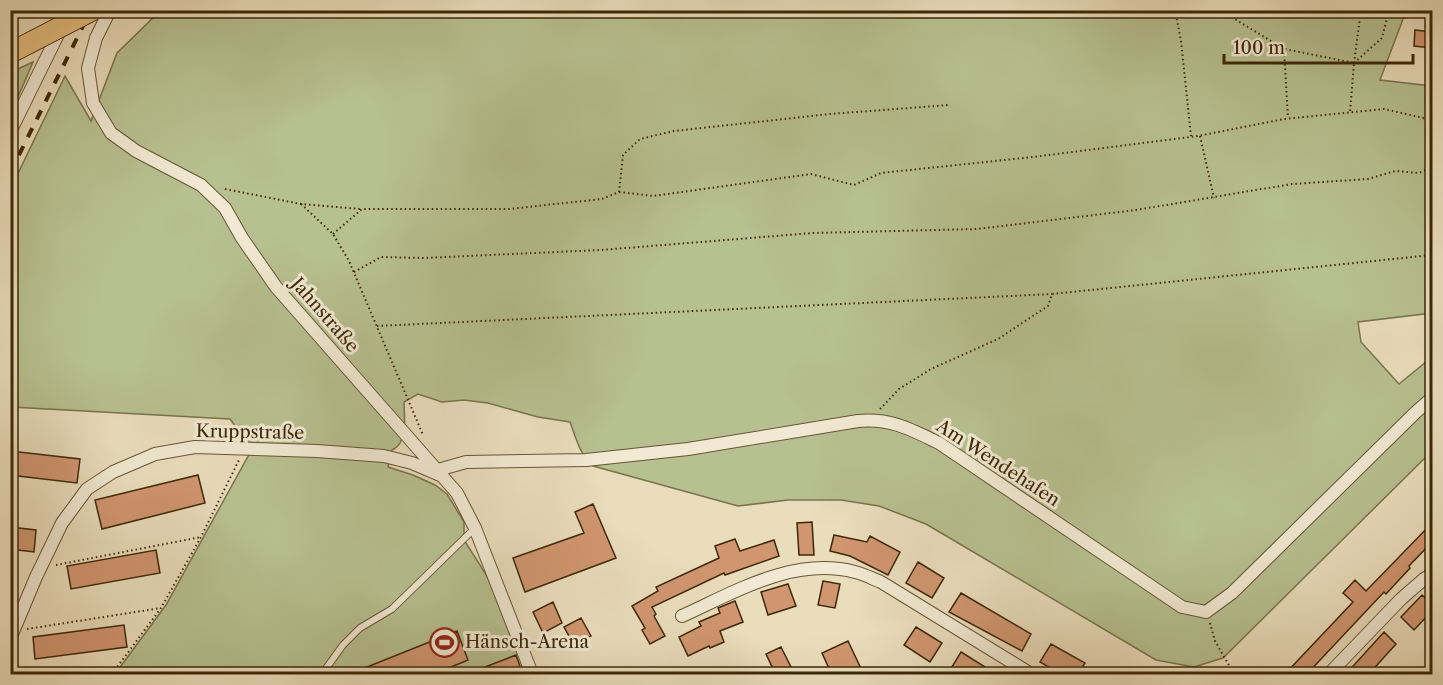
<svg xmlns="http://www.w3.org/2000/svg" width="1443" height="685" viewBox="0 0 1443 685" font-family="'Libre Caslon Text',serif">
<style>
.green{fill:#b7c090;stroke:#7a744c;stroke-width:1.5}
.building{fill:#d09670;stroke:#3d2807;stroke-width:1.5}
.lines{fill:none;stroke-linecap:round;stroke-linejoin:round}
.service-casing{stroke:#685534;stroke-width:8}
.minor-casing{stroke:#685534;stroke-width:14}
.path{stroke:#3d2807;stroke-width:2;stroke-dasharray:1.5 3;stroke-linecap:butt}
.service{stroke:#f1e9d3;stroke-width:6}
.minor{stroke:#f1e9d3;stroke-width:12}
.rail{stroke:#3d2807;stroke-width:4;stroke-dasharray:10 10;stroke-linecap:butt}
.primary-bridge-casing{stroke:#3d2807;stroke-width:22;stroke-linecap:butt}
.primary-bridge{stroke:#e5be7e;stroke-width:20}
.labels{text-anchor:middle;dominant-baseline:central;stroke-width:6;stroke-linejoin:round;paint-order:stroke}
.street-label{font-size:18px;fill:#3d2807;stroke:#f1e9d3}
.poi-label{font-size:18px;fill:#3d2807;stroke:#f1e9d3;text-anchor:start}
</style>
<rect width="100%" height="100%" fill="#eaddbc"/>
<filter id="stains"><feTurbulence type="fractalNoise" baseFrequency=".00333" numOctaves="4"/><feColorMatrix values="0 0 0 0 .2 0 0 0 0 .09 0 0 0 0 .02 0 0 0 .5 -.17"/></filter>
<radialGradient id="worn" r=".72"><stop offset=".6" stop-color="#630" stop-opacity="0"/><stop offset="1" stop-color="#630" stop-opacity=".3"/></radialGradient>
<path class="green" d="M160,11H1406L1380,80L1432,86V313L1358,322L1361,342L1399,384L1432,357V451L1223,658L1194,667L1156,660L926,524L879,506L841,500H788L738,506L593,466C580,455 576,438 570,422L538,417L488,403L464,400L442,402L418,394L404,402C404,417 409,442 392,450L388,467L413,475L435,485L447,494L464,522V540L487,576L528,674H115L166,605L252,449L230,419L11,407L10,190L65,76L91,121L117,53Z
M33,62L11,113V72Z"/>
<path class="building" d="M1415,30L1432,32V48L1414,46Z
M10,451L80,459L77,483L10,475Z
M198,475L205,503L102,529L95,500Z
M593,504L616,558L525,592L513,558L584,533L575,512Z
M812,522L814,555H799L797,523Z
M1432,523V542L1409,566L1410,568L1386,594L1384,592L1306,675H1284L1353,602L1343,593L1355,580L1366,591Z
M10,527L36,530L34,552L10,549Z
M834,535L867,542L870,536L900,552L888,575L850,556L830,551Z
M735,539L740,551L774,540L779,556L725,575L724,573L652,607L656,614L654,616L665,636L650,644L642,630L645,628L632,606L658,591L656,587L719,558L715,546Z
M156,550L160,573L71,589L67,566Z
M918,562L944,578L932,598L906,583Z
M823,581L840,584L835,608L818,605Z
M788,584L796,606L768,615L761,592Z
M961,593L1031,634L1022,651L949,612Z
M1422,595L1432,604V611L1414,630L1401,617Z
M735,601L743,622L720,631L724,642L710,648L709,646L688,656L679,637L701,626L699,622L720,613L718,608Z
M553,602L562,623L543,633L533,612Z
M581,618L591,636L574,645L564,627Z
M124,625L127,647L35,659L33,637Z
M916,627L942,643L930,662L904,645Z
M457,631L468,660L432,675H347Z
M1384,632L1396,644L1368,675H1345Z
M848,641L864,675H832L822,653Z
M1051,644L1085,663L1083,666L1096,675H1062L1040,662Z
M781,647L795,675H776L766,654Z
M961,652L998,675H947Z
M516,655L523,675H467V674Z"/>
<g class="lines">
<defs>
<path id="service" d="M322,674L343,645L360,628L392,609L475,528"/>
<path id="minor" d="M110,10L96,38L88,68L93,103L111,133L136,151L201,185L225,208L242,238L276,287L457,493L475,528L532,674
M10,132L70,10
M438,470L466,462L586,460L688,449L858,421C891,418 910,429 939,443L1182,607L1206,612L1232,593L1416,412L1432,398
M682,616C735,592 794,556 855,572C864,574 873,579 881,582L1031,674
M10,639L36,577L62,523L87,489L113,472L155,454L195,447L317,451L384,456L412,463L440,475
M1329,674L1401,599L1424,579L1432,574"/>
</defs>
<use href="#service" class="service-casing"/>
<use href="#minor" class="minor-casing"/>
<path class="path" d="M1175,10L1181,41L1191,136
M1220,10L1284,49L1288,118
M1285,49L1354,63L1350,112
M1354,63L1382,38L1389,10
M1354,63L1361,10
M1200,136L1214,198
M225,189L301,204L361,209
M619,192L653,196L811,174L854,185L881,173L1033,157L1198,136L1284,119L1384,109L1432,120
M301,204L333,234L349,261L423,435
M333,234L362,209H509L602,199L619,192L623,155L640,139L674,131L830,114L949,105
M354,272L381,257L423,258L601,250L813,233L977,229L1136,210L1292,184L1368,179L1395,171L1419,173L1432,167
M377,326L1052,294
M880,409L899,389L931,369L998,339L1048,306L1052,294L1432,255
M56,565L201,537
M1210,623L1215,641L1234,674
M27,629L161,608
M112,674L161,608L201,537L239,460"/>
<use href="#service" class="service"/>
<use href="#minor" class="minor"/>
<path class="rail" d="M10,173L91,10"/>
<defs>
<path id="primary-bridge" d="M10,53L93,10"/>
</defs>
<use href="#primary-bridge" class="primary-bridge-casing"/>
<use href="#primary-bridge" class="primary-bridge"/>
</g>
<defs>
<symbol id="stadium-ring" viewBox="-11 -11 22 22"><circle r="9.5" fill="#f1e9d3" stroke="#8f2418" stroke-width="1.5"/><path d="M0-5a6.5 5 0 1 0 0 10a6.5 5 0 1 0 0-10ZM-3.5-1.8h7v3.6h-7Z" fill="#8f2418"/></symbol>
</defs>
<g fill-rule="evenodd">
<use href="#stadium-ring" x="428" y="626" width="33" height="33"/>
</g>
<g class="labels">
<g class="street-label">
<text transform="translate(325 315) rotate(49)">Jahnstraße</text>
<text transform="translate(250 432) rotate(1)">Kruppstraße</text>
<text transform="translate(998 463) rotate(33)">Am Wendehafen</text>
</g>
<g class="poi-label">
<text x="465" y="642">Hänsch-Arena</text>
</g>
</g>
<rect width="1443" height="685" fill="none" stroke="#eaddbc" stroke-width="36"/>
<rect x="12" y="12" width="1419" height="661" fill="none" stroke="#3d2807" stroke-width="3"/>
<rect x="18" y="18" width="1407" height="649" fill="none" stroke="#3d2807" stroke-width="1.5"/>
<path d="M1224 54v9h189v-9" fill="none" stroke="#3d2807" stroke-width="3"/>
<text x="1233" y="54" font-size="18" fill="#3d2807" stroke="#f1e9d3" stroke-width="4.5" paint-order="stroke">100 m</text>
<rect width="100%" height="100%" filter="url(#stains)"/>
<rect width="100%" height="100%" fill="url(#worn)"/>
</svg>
